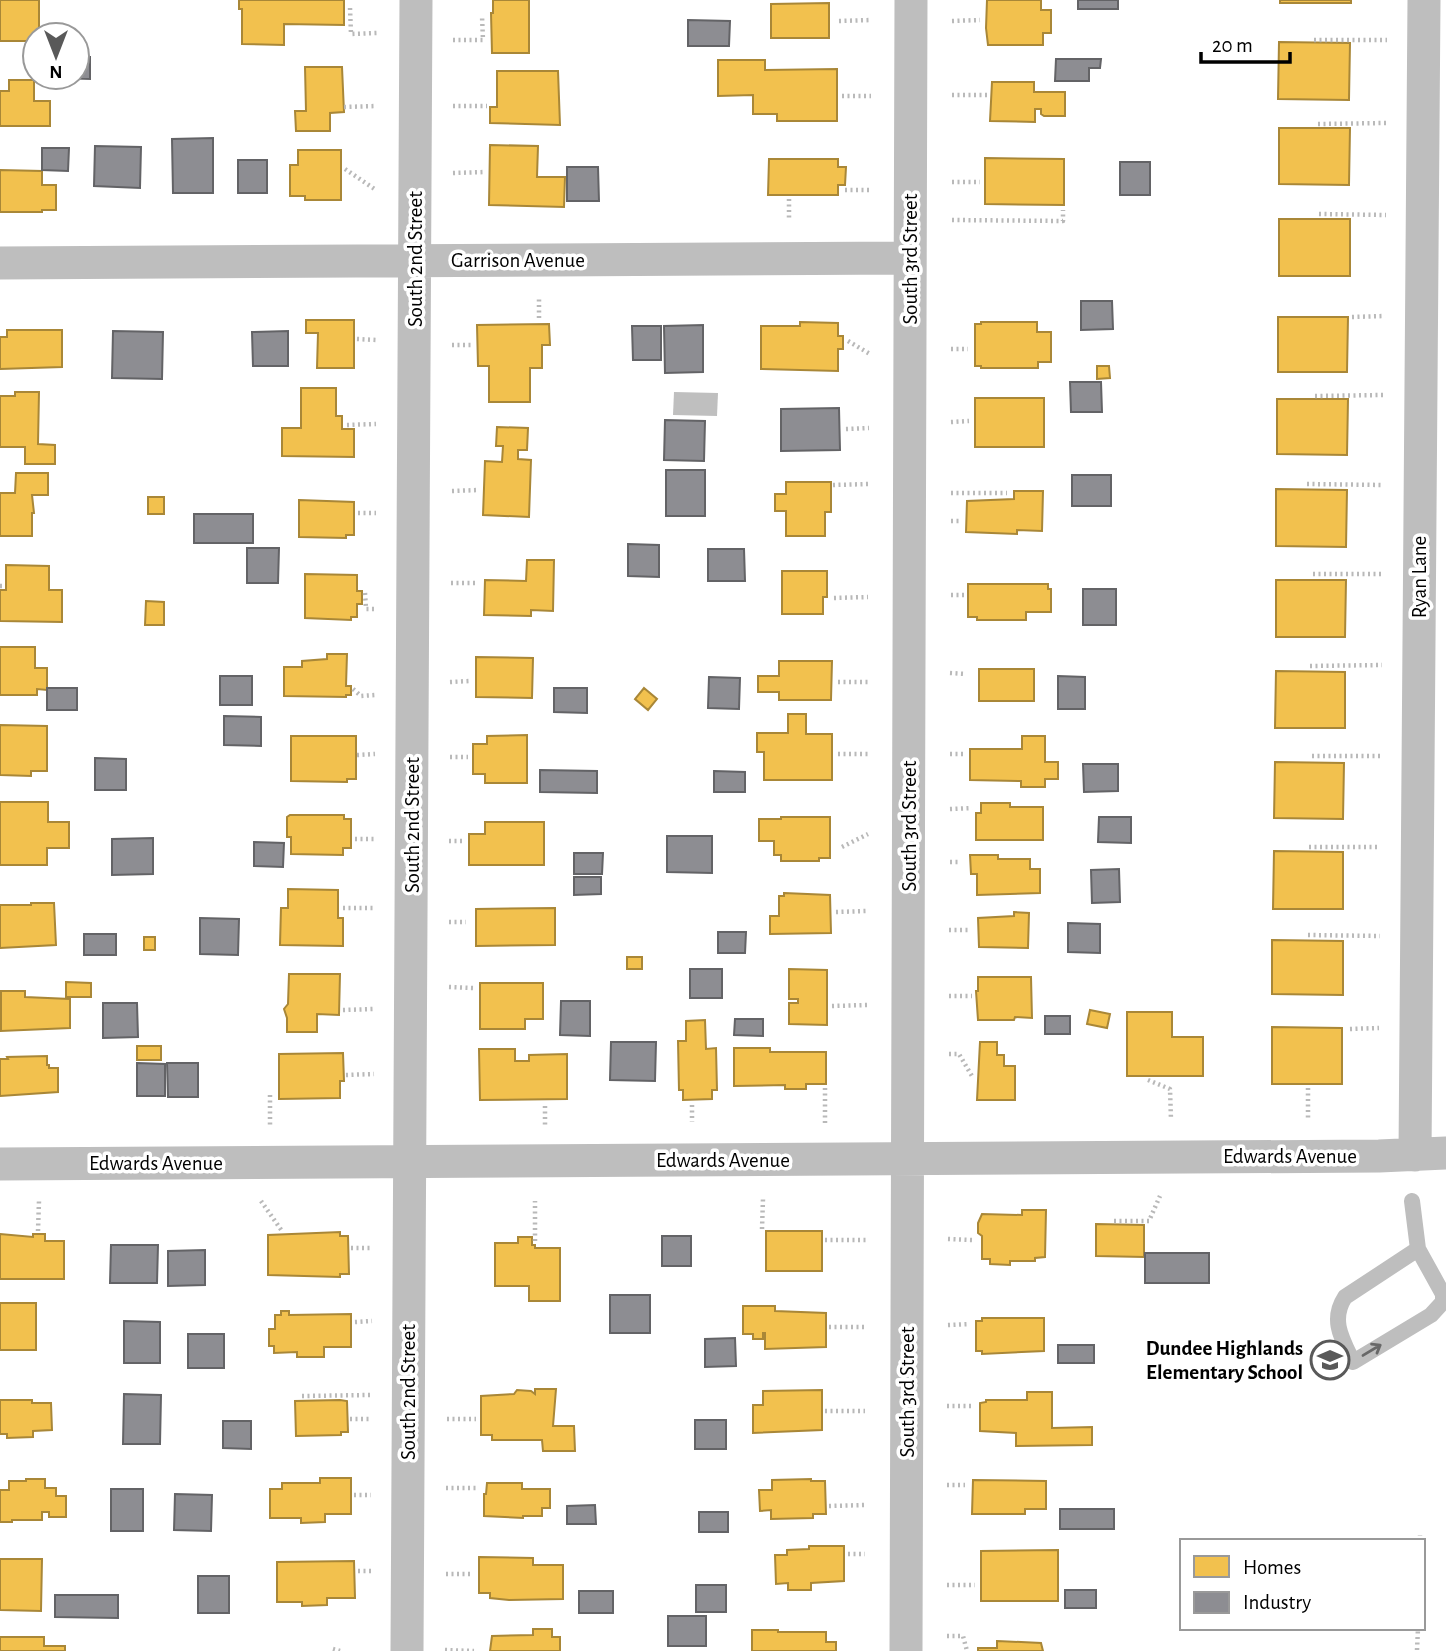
<svg xmlns="http://www.w3.org/2000/svg" width="1446" height="1651" viewBox="0 0 1446 1651" font-family="'Alegreya Sans',sans-serif">
<style>
.water{fill:#bfbfbf}
.homes{fill:#f2c14e;stroke:#a98737;stroke-width:2}
.industry{fill:#8d8d92;stroke:#636366;stroke-width:2}
.lines{fill:none;stroke-linecap:round;stroke-linejoin:round}
.path{stroke:#b9b9b9;stroke-width:4.5;stroke-dasharray:2 3.5;stroke-linecap:butt}
.lane{stroke:#bebebe;stroke-width:16}
.street{stroke:#bebebe;stroke-width:33}
.oneway{stroke:#686868}
.labels{text-anchor:middle;dominant-baseline:central;stroke-width:7;stroke-linejoin:round;paint-order:stroke}
.street-label{font-size:21px;fill:#000;stroke:#fff}
.poi-label{font-size:21px;font-weight:bold;fill:#000;stroke:#fff;text-anchor:end}
</style>
<rect width="100%" height="100%" fill="#fff"/>
<path class="water" d="M674,392L718,393L717,416L673,415Z"/>
<path class="homes" d="M0,0H39V35H35V41H0Z
M239,0H344V25L284,24V45L242,44V9H239Z
M493,0H529V53H492L491,13H493Z
M987,0H1041V10H1051V33H1043V45H988L986,28Z
M1280,0H1351V3H1280Z
M829,3V38H771V4Z
M1279,42L1350,43L1349,100L1278,99Z
M718,60H765V70L837,69V121H777V114H753V95L718,96Z
M305,67H342L344,112L330,113V131H296L295,111H306Z
M497,71H558L560,125L490,123V107H497Z
M9,80H34V101H50V126H0V91H9Z
M992,82H1034V92H1065V116H1044L1041,114V109H1035V122L990,121Z
M1279,128H1350L1349,185L1279,184Z
M490,145L538,146L537,177H565L564,207L489,205Z
M298,150H341V200H305V196H290V165H298Z
M985,158L1064,159V205L985,204Z
M769,159H838V167H846L845,185H838V195H768Z
M0,170L42,171V185H56V210H42V212H0Z
M1279,219H1350V276H1279Z
M1278,317H1348L1347,372H1278Z
M306,320H354V368H317L318,333H306Z
M800,322L838,323V336H843V349H838V371L761,369V326H800Z
M981,322H1037V332H1051V362H1038V368H981V366H975V324H981Z
M549,324L550,345H542V368H530V402H489V366H478L477,325Z
M7,330H62V367L0,369V337H7Z
M1097,366H1109L1110,378L1097,379Z
M301,388H336V416H342V429H354V457L282,456V428H301Z
M15,392H39L38,444L55,445V464H25V447H0V396H15Z
M975,398H1044V447H975Z
M1277,399H1348L1347,455L1277,454Z
M497,427L528,428L527,450H518V459L531,460L529,517L483,515L485,461L502,462L503,446H496Z
M16,473H48V495H32L34,513H32V536H0V493H15Z
M786,482H831V512H825V536H786V511H775V494H786Z
M1276,489L1347,490L1346,547L1276,546Z
M1014,491H1043L1042,531L1017,530V534L966,532L967,501L1014,499Z
M148,497H164V514H148Z
M299,500L354,502V535H346V538L299,537Z
M527,560H554L553,611L531,610V616L484,615L485,580L526,581Z
M6,565L49,566V590H62V622L0,621V590H6Z
M782,571H827V597H823V614H782Z
M305,574L357,575V591H362V604H357V617H351V620L305,618Z
M1276,580H1346L1345,637H1276Z
M968,584H1048V589H1051V612H1026V620H977V617H968Z
M146,601L164,602V625H145Z
M0,647H35V668H47V690L37,689V695H0Z
M327,654H347L346,686H351V695H346V697L284,696V667H302V661L327,659Z
M476,657L533,658L532,698L476,697Z
M779,661H832L831,700H779V692H758V676H779Z
M979,669H1034V701H979Z
M1276,671L1345,672V728H1275Z
M644,688L657,699L648,710L635,699Z
M788,714H806V734H832V780H764V752H757V733H788Z
M0,725L47,726V771H31V776L0,775Z
M527,735V783H485V774H473V744H487V736Z
M291,736H356V779H347V782L291,781Z
M1022,736H1045V762H1058V779H1045V787H1021V781L970,780V749H1022Z
M1275,762L1344,763L1343,819L1274,818Z
M0,802H48V822H69V848H47V865H0Z
M981,803H1010V807H1043V840H976V813H981Z
M290,815H344V819H351V848H343V855L291,854V837H287V817Z
M781,817H830V858H819V861H781V855H774V841H759V819H781Z
M485,822H544V865H469V834H485Z
M1274,851L1343,852V909H1273Z
M970,855H998V859H1030V869H1040V893L977,895V874H971Z
M288,889L338,890V918H343V946L280,945L281,908H288Z
M784,893L830,895L831,933L770,934V916H779V896H784Z
M31,903H54L56,945L0,948V905H31Z
M555,908V945L476,946V909Z
M1014,912L1029,913L1028,948L979,947L978,918L1014,916Z
M144,937H155V950H144Z
M1272,940L1343,941V995L1272,994Z
M627,957H642V969H627Z
M789,969L827,970V1025L789,1024V1003H798V999H789Z
M289,974H340L339,1015L317,1014V1032H287V1018L284,1009L288,1004Z
M978,977H1031L1032,1018L1015,1017L1014,1020H978L976,991H978Z
M66,982L91,983V997H66Z
M480,983H543V1019H525V1029H480Z
M1,991H25V997L70,999V1028L1,1031Z
M1090,1010L1110,1014L1107,1028L1087,1024Z
M1127,1012H1172V1037H1203V1076H1127Z
M705,1020L706,1049L716,1048L717,1090H712V1099L683,1100V1090H679L678,1041H686V1021Z
M1272,1027L1342,1028V1084H1272Z
M980,1042H997V1055H1004V1066H1015V1100H977Z
M137,1046H161V1060H137Z
M734,1048H770V1052H826V1084H806V1089H785V1085L734,1086Z
M479,1049H515V1061H529V1055L567,1054V1099L480,1100Z
M343,1053L344,1081H340V1098L279,1099V1054Z
M47,1056V1065H49V1068H58V1092L0,1096V1059H8L7,1057Z
M1022,1210H1046L1045,1257L1035,1258V1261H1010V1265L990,1264V1259H982V1236L978,1233V1223L982,1214L1022,1215Z
M1096,1224L1144,1225V1257L1096,1256Z
M766,1231H822V1271H766Z
M340,1232V1236H348L349,1274H340V1277L268,1275V1235Z
M0,1234L33,1237V1234H45V1241H64V1279H0Z
M518,1237H532V1245H535V1248H560V1301H529V1286H495V1243H518Z
M0,1303H36V1350H0Z
M743,1306H775V1311L826,1313V1347L765,1349V1333H763V1339H753V1334H743Z
M281,1311H289V1315L351,1314V1347H324V1357H297V1352L274,1353V1346H269V1329H275V1315H281Z
M982,1318H1044V1351L982,1354V1351H976V1321H982Z
M535,1389H556L553,1426H574L575,1451H543L542,1440H492V1435H481V1396L514,1394L517,1390L531,1391L535,1394Z
M822,1390V1430L753,1433V1405H763V1391Z
M1027,1392H1052V1428L1092,1427V1445L1016,1446V1433L980,1431V1403L986,1402V1400H1027Z
M0,1400H32V1403H51L52,1430L33,1431V1437L7,1438V1434H0Z
M340,1400L347,1401L348,1432H341V1435L296,1436L295,1401Z
M320,1478H351V1514H325V1522L301,1523V1518H270V1489H282V1483H320Z
M26,1479H45V1488H56V1496H66V1517H49V1512H42V1520H12V1522H0V1490H9V1481H26Z
M811,1479V1481H825L826,1514H813V1518L771,1519V1510L760,1511L759,1490H772V1480Z
M973,1480L1046,1481V1509H1025V1514H972Z
M487,1483H522V1489H550V1508H542V1516H523V1518L484,1516V1494H486Z
M809,1546H844V1581L811,1583V1590H788V1583L776,1584L775,1555H787V1550L809,1549Z
M1058,1550V1601H981V1551Z
M479,1557L533,1558V1565H563V1599L509,1600L490,1598V1593H479Z
M0,1559H42L41,1611L0,1610Z
M354,1561L355,1598H327V1605L302,1606V1602H277V1562Z
M533,1629H552V1637H560V1651H490L492,1636L533,1635Z
M752,1630H778V1632H826V1642H836V1651H752Z
M0,1637H44V1646H65V1651H0Z
M997,1641L1041,1643L1043,1651H978V1648H997Z"/>
<path class="industry" d="M1078,0H1118V9H1078Z
M688,20L730,21L729,46H688Z
M77,57H90V79L58,78L77,77Z
M1056,59H1101L1100,68H1089V81H1055Z
M213,138V193H173L172,139Z
M95,146L141,147L140,188L94,186Z
M42,148H69L68,171L42,170Z
M238,160H267V193H238Z
M1120,162H1150V195H1120Z
M567,167H598L599,201H567Z
M1081,301H1112L1113,329L1081,330Z
M703,325V372L665,373L664,326Z
M632,326H661V360H633Z
M113,331L163,332L162,379L112,378Z
M288,331V366H253L252,332Z
M1070,382H1101L1102,412H1071Z
M839,408L840,450L781,451V409Z
M665,420L705,421L704,461L664,460Z
M666,470H705V516H666Z
M1072,475H1111V506H1072Z
M194,514H253V543H194Z
M628,544L659,545V577L628,576Z
M247,548H279L278,583H247Z
M708,549H744L745,581H708Z
M1083,589H1116V625H1083Z
M220,676H252V705H220Z
M1058,676L1085,677V709H1058Z
M709,677L740,678L739,709L708,708Z
M47,688H77V710H47Z
M554,688H587V713L554,712Z
M224,716L261,717V746L224,745Z
M95,758L126,759V790H95Z
M1083,764H1118V791L1084,792Z
M540,770L597,771V793L540,792Z
M714,771L745,772V792H714Z
M1099,817H1131V843L1098,842Z
M667,836H712V873L667,872Z
M153,838V874L112,875V839Z
M254,842L284,843L283,867L254,866Z
M574,853H603L602,874H574Z
M1119,869L1120,902L1092,903L1091,870Z
M574,877H601V894L574,895Z
M200,918L239,919L238,955L200,954Z
M1068,923L1100,924V953L1068,952Z
M718,932H746L745,953H718Z
M84,934H116V955H84Z
M690,969H722V998H690Z
M561,1001H590V1036L560,1035Z
M103,1003H137L138,1037L103,1038Z
M1045,1016H1070V1034H1045Z
M735,1019H763V1036L734,1035Z
M611,1042H656L655,1081L610,1080Z
M137,1063L165,1064V1096H137Z
M167,1063H198V1097H168Z
M662,1236H691V1266H662Z
M111,1245H158L157,1283H110Z
M205,1250V1285L168,1286V1251Z
M1145,1253H1209V1283H1145Z
M610,1295H650V1333H610Z
M124,1321L160,1322V1363H124Z
M188,1334H224V1368H188Z
M735,1338L736,1366L705,1367V1339Z
M1058,1345H1094V1363H1058Z
M124,1394L161,1395L160,1444H123Z
M695,1420H726V1449H695Z
M223,1421H251V1449L223,1448Z
M111,1489H143V1531H111Z
M175,1494L212,1495L211,1531L174,1530Z
M595,1505L596,1524H567V1506Z
M1060,1509H1114V1529H1060Z
M699,1512H728V1532H699Z
M198,1576H229V1613H198Z
M696,1585H726V1612H696Z
M1065,1590H1096V1608H1065Z
M579,1591H613V1613H579Z
M55,1595H118V1618L55,1617Z
M668,1616H706V1646H668Z"/>
<g class="lines">
<path class="path" d="M350,8L351,34L377,33
M839,21L871,20
M952,21L980,20
M453,40H483L482,16
M1314,40H1387
M952,95H987
M842,96H871
M453,106H487
M344,107L377,106
M1318,124L1386,123
M345,169L376,190
M453,173L485,172
M952,182H980
M845,190H870
M789,199V220
M1319,214L1386,215
M952,220L1063,221V210
M1352,317L1385,316
M539,318V298
M357,339L376,340
M848,341L870,354
M452,345H471
M951,349H968
M1315,396L1384,395
M951,422L969,421
M347,425L376,424
M846,429L869,428
M1307,484L1383,485
M833,485L869,484
M452,491L479,490
M951,493H1007
M358,513H376
M951,521H961
M1313,574H1383
M451,583H477
M0,586H2
M365,593L366,609H375
M951,595H964
M834,598L868,597
M1310,666L1382,665
M950,673L966,674
M450,682L470,681
M838,682H868
M353,689L361,696L375,695
M838,754H868
M950,754H964
M357,755L375,754
M1312,756H1381
M450,757H468
M950,809L972,808
M355,839H374
M449,841H462
M842,847L868,834
M1309,847H1380
M950,862H960
M343,908H374
M836,912L867,911
M449,922H466
M949,930H968
M1308,935L1380,936
M449,987L473,988
M949,996H972
M832,1006L867,1005
M343,1010L374,1009
M1350,1029L1379,1028
M949,1054H959L972,1076
M346,1075L374,1074
M1148,1080L1170,1089L1171,1120
M825,1088V1123
M1308,1088V1120
M270,1095V1127
M692,1105V1122
M545,1106V1126
M261,1201L282,1231
M1114,1221H1149L1160,1196
M762,1229L763,1199
M38,1231L39,1201
M948,1239L972,1240
M825,1240H866
M535,1241V1201
M351,1248H372
M355,1322L372,1321
M948,1325L970,1324
M829,1327H865
M302,1396L371,1395
M947,1406H974
M825,1411H865
M350,1419H371
M447,1419H476
M947,1485H965
M446,1488H478
M354,1495H371
M829,1506L865,1505
M1420,1541V1535
M848,1554H865
M358,1571H371
M446,1574H473
M947,1585H975
M947,1636H963L967,1651
M333,1649L340,1651
M445,1650L474,1651
M1417,1650L1418,1628"/>
<path class="lane" d="M1412,1201L1418,1249L1443,1294V1302L1431,1315L1353,1362C1342,1339 1330,1320 1345,1297L1418,1249"/>
<path class="street" d="M0,263L910,258
M1415,1155L1424,0
M0,1164L1379,1156L1446,1153
M407,1651L416,0
M906,1651L911,0"/>
</g>
<defs><path id="oneway-shaft" d="M-6 0H5M1.5-3L5.5 0L1.5 3" fill="none" stroke-width="1.6" stroke-linecap="round" stroke-linejoin="round" transform="scale(1.75)"/></defs>
<use class="oneway" href="#oneway-shaft" transform="translate(1372 1350) rotate(-31)"/>
<defs>
<symbol id="school-ring" viewBox="-11 -11 22 22"><circle r="9.5" fill="#fff" stroke="#595959" stroke-width="1.5"/><path d="M0-5L7-2L0 1L-7-2ZM-4 1L0 2.5L4 1V4Q0 6-4 4Z" fill="#595959"/></symbol>
</defs>
<g fill-rule="evenodd">
<use href="#school-ring" x="1308" y="1338" width="44" height="44"/>
</g>
<g class="labels">
<g class="street-label">
<text transform="translate(415 259) rotate(-90)">South 2nd Street</text>
<text transform="translate(910 259) rotate(-90)">South 3rd Street</text>
<text x="518" y="260">Garrison Avenue</text>
<text transform="translate(1419 577) rotate(-90)">Ryan Lane</text>
<text transform="translate(412 825) rotate(-90)">South 2nd Street</text>
<text transform="translate(909 826) rotate(-90)">South 3rd Street</text>
<text x="1290" y="1156">Edwards Avenue</text>
<text x="723" y="1160">Edwards Avenue</text>
<text x="156" y="1163">Edwards Avenue</text>
<text transform="translate(408 1392) rotate(-90)">South 2nd Street</text>
<text transform="translate(907 1392) rotate(-90)">South 3rd Street</text>
</g>
<g class="poi-label">
<text x="1303" y="1348">Dundee Highlands<tspan x="1303" dy="24">Elementary School</tspan></text>
</g>
</g>
<rect x="1180" y="1539" width="245" height="91" fill="#ffffff" stroke="#999999" stroke-width="2"/>
<rect x="1194" y="1556" width="35" height="21" fill="#f2c14e" stroke="#999999" stroke-width="2"/>
<text x="1243" y="1574" font-size="21" fill="#000000">Homes</text>
<rect x="1194" y="1592" width="35" height="21" fill="#8d8d92" stroke="#999999" stroke-width="2"/>
<text x="1243" y="1609" font-size="21" fill="#000000">Industry</text>
<g transform="translate(56 56) rotate(180)"><circle r="33" fill="#ffffff" stroke="#999999" stroke-width="2"/>
<path d="M0-5L12 26L0 18L-12 26Z" fill="#595959"/>
<text y="-10" font-size="19" font-weight="bold" text-anchor="middle" fill="#000000">N</text>
</g>
<path d="M1201 52v10h89v-10" fill="none" stroke="#000000" stroke-width="3.5"/>
<text x="1212" y="52" font-size="21" fill="#000000" stroke="#ffffff" stroke-width="5" paint-order="stroke">20 m</text>
</svg>
